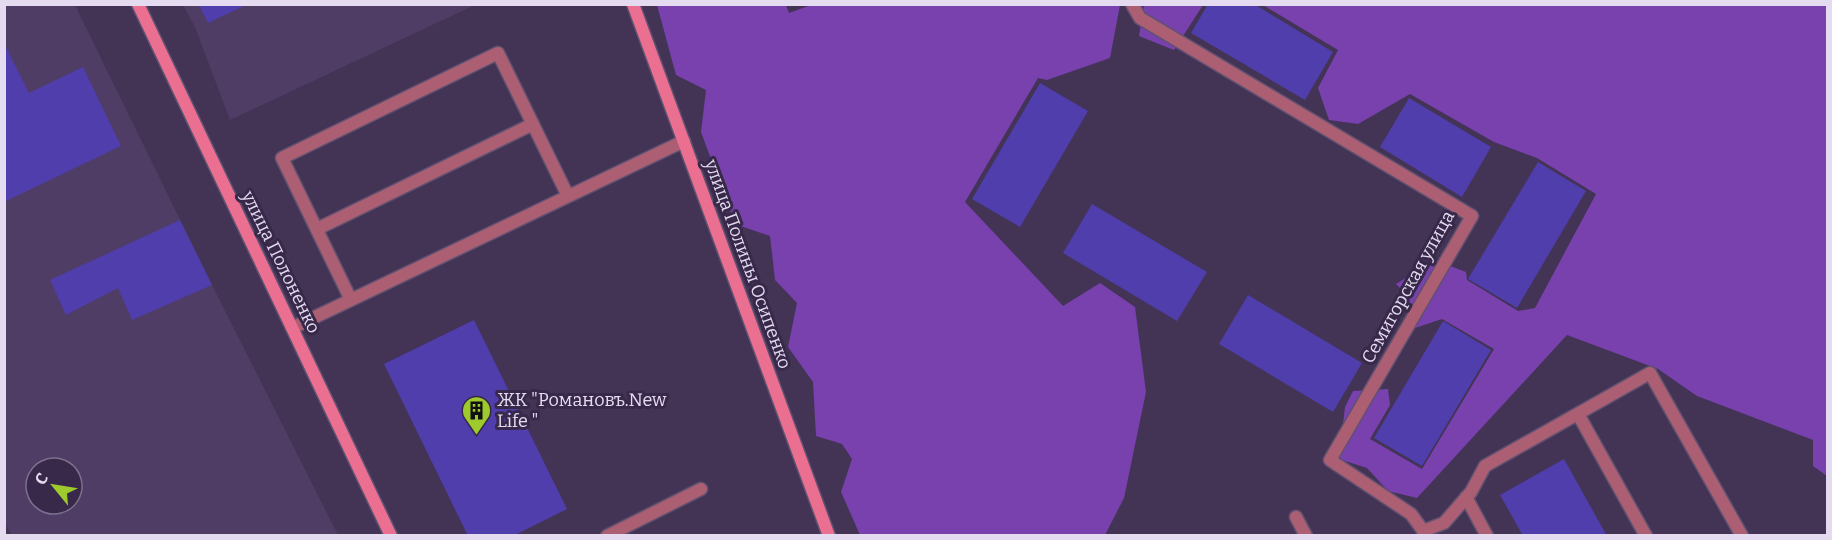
<svg xmlns="http://www.w3.org/2000/svg" width="1832" height="540" viewBox="0 0 1832 540" font-family="Bitter,serif">
<style>
.built{fill:#4f3d65;fill-rule:evenodd}
.forest{fill:#7841ae}
.building{fill:#4f3eac}
.lines{fill:none;stroke-linecap:round;stroke-linejoin:round}
.lane-casing{stroke:#605171;stroke-width:15}
.street-casing{stroke:#605171;stroke-width:15}
.secondary-casing{stroke:#605171;stroke-width:15}
.lane{stroke:#ac5f73;stroke-width:12}
.street{stroke:#ac5f73;stroke-width:12}
.secondary{stroke:#ea6f91;stroke-width:12}
.labels{text-anchor:middle;dominant-baseline:central;stroke-width:6;stroke-linejoin:round;paint-order:stroke}
.street-label{font-size:18px;fill:#e4dbf1;stroke:#38294a}
.poi-label{font-size:18px;fill:#e4dbf1;stroke:#38294a;text-anchor:start}
</style>
<rect width="100%" height="100%" fill="#433355"/>
<path class="built" d="M4,5H75L212,285L338,535H12L4,523ZM36,468H72V504H36Z
M183,5H475L230,120L195,27Z"/>
<path class="forest" d="M811,5H1120L1110,58L1047,80L1038,78L965,202L1063,306L1100,283L1135,307L1146,392L1124,498L1105,535H860L841,492L852,459L842,444L816,436L813,382L788,347L797,303L775,280L770,236L735,224L701,132L706,90L676,75L657,5H786L789,13Z
M1144,5H1203L1174,50L1139,36Z
M1263,5H1827V476L1813,466V440L1697,396L1658,369L1567,335L1417,498L1388,491L1367,468L1339,459L1345,407L1353,391L1388,389L1390,405L1370,439L1422,469L1494,349L1442,319L1412,329L1408,296L1396,284L1435,260L1466,272L1467,280L1518,311L1535,308L1596,194L1537,158L1494,142L1410,94L1358,124L1329,120L1318,88L1338,50Z"/>
<path class="building" d="M1208,4H1254L1333,52L1305,100L1191,33Z
M199,5H246L208,23Z
M4,43L29,93L83,67L121,146L4,202Z
M1040,83L1088,111L1020,227L972,199Z
M1409,98L1491,147L1462,197L1380,147Z
M1538,162L1586,191L1517,308L1468,279Z
M1092,204L1207,272L1177,321L1063,253Z
M180,220L212,285L132,320L118,288L66,315L50,280Z
M1248,295L1362,363L1333,412L1219,344Z
M474,320L567,509L513,536H468L384,364Z
M1443,321L1491,350L1422,466L1374,438Z
M1564,459L1607,536H1523L1500,495Z"/>
<g class="lines">
<defs>
<path id="lane" d="M317,229L533,124
M351,300L282,158L498,53L568,196
M292,328L684,141
M1578,414L1646,536
M1466,497L1487,536
M1296,517L1306,536
M1423,531L1444,523L1471,492L1485,466L1650,373L1742,536
M607,536L701,489"/>
<path id="street" d="M1132,4L1140,18L1472,216L1330,460L1411,514L1427,536"/>
<path id="secondary" d="M138,4L391,536
M633,4L829,536"/>
</defs>
<use href="#lane" class="lane-casing"/>
<use href="#street" class="street-casing"/>
<use href="#secondary" class="secondary-casing"/>
<use href="#lane" class="lane"/>
<use href="#street" class="street"/>
<use href="#secondary" class="secondary"/>
</g>
<defs>
<symbol id="building-pin" viewBox="-11 -11 22 30"><path d="M0 17L-7.5 6A9.5 9.5 0 1 1 7.5 6Z" fill="#9fca2d" stroke="#38294a"/><path d="M-4-6H4V6H1V3H-1V6H-4ZM-2.5-4.3h1.7v1.8h-1.7ZM.8-4.3h1.7v1.8H.8ZM-2.5-1h1.7V.8h-1.7ZM.8-1h1.7V.8H.8Z" fill="#111"/></symbol>
</defs>
<g fill-rule="evenodd">
<use href="#building-pin" x="460" y="394" width="33" height="45"/>
</g>
<g class="labels">
<g class="street-label">
<text transform="translate(281 262) rotate(64)">улица Полоненко</text>
<text transform="translate(748 264) rotate(70)">улица Полины Осипенко</text>
<text transform="translate(1408 287) rotate(-61)">Семигорская улица</text>
</g>
<g class="poi-label">
<text x="497" y="400">ЖК "Романовъ.New<tspan x="497" dy="21">Life "</tspan></text>
</g>
</g>
<rect width="1832" height="540" fill="none" stroke="#e4dbf1" stroke-width="12"/>
<g transform="translate(54 486) rotate(300)"><circle r="28" fill="#38294a" stroke="#7d708d" stroke-width="1.5"/>
<path d="M0-4.5L10 22L0 15L-10 22Z" fill="#9fca2d"/>
<text y="-9" font-size="16" font-weight="bold" text-anchor="middle" fill="#e4dbf1">С</text>
</g>
</svg>
